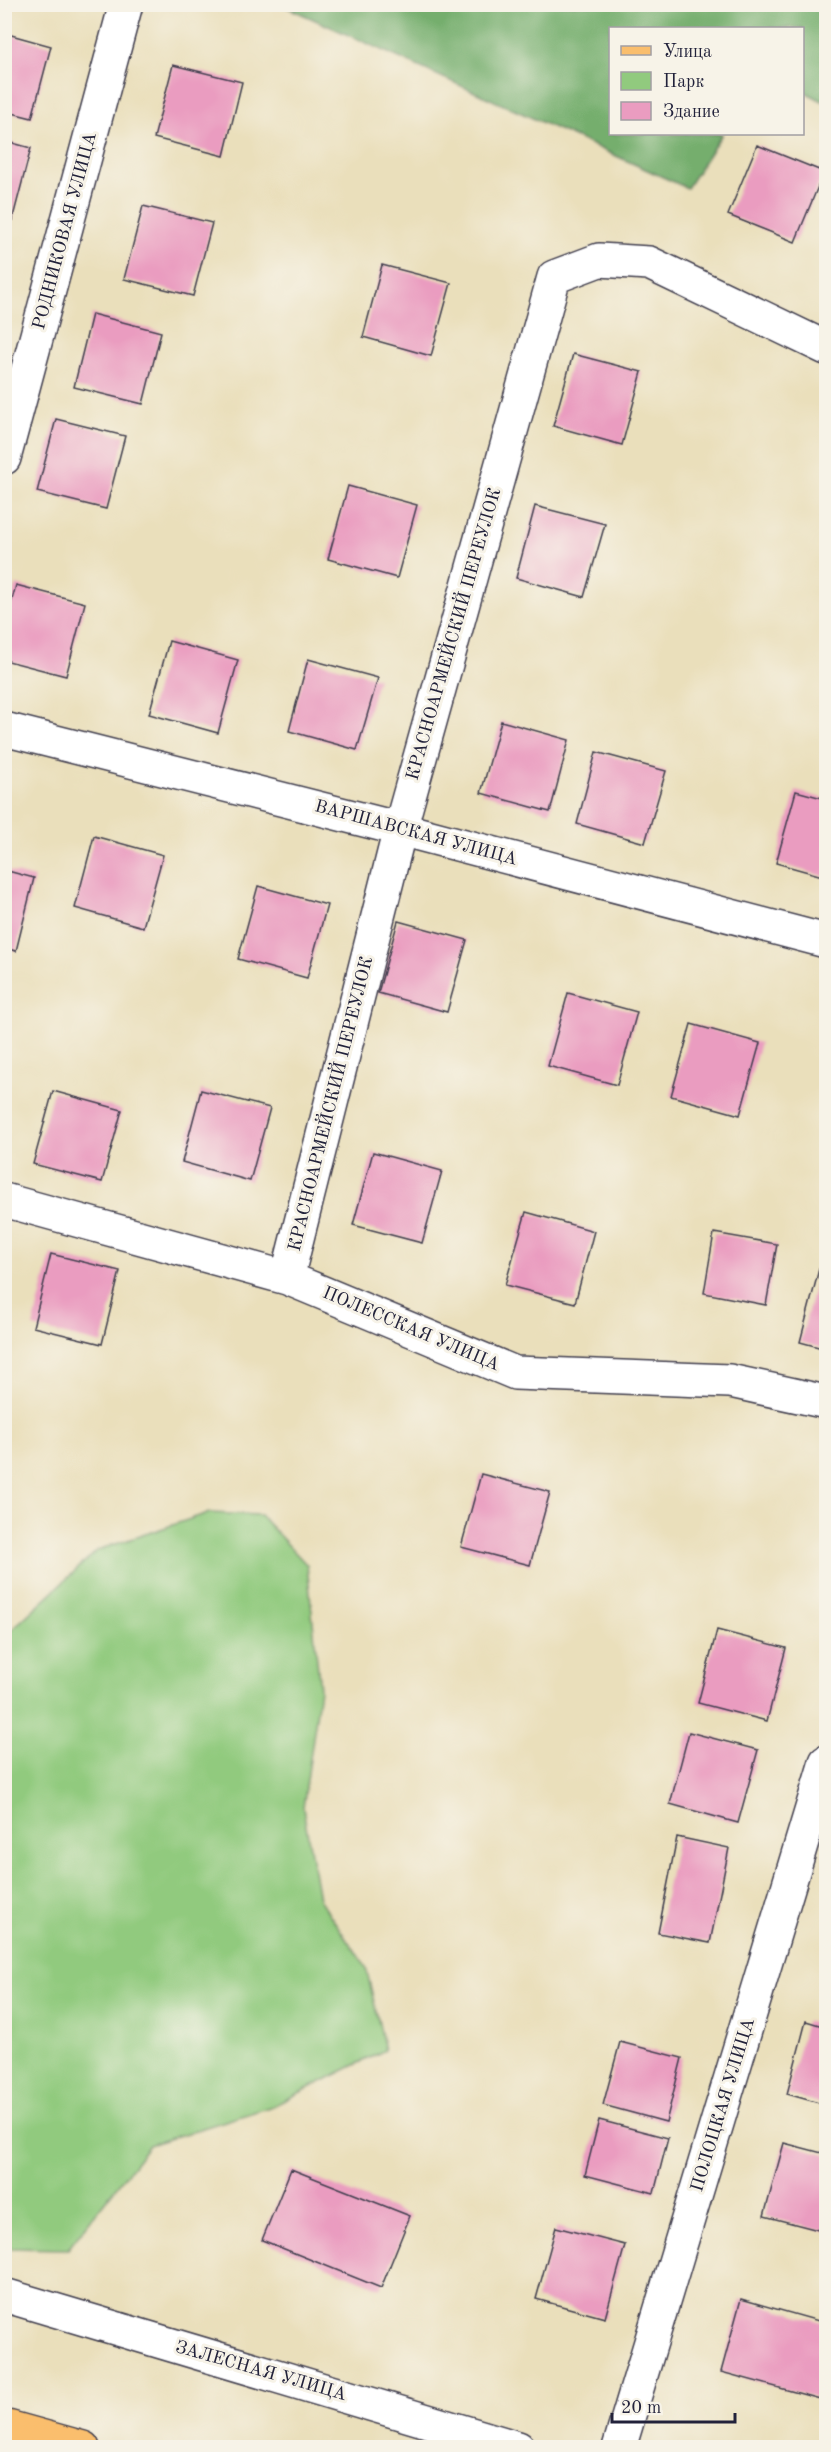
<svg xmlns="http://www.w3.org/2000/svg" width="831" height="2452" viewBox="0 0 831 2452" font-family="'Old Standard TT',serif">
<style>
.green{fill:#91ca7e;stroke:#5a765c;stroke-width:1.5}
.forest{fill:#74ae6d;stroke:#4b6854;stroke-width:1.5}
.building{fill:#ea9cc0}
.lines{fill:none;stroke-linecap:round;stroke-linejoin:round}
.minor-casing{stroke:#403e4e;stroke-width:36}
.primary-casing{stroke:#403e4e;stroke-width:36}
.minor{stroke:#fff;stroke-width:33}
.primary{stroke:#fabe6d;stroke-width:33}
.labels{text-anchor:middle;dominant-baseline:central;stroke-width:6;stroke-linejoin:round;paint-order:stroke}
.street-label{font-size:18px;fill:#22223b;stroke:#f7f3e8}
</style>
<rect width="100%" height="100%" fill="#f7f3e8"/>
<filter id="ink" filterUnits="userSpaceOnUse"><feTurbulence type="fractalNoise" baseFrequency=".0167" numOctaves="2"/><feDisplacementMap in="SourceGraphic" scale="12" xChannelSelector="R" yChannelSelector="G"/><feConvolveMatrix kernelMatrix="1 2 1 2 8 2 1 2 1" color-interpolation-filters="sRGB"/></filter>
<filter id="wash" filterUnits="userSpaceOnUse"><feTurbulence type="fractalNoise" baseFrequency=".008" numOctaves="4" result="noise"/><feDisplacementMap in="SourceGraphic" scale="24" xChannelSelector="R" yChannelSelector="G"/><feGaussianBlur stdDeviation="1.35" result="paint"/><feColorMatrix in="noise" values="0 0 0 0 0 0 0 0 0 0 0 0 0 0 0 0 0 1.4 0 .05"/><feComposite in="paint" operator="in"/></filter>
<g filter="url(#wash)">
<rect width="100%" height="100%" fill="#eadfbb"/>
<path class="green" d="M208,1513L260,1515L307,1565L320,1689L303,1808L319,1899L366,1967L385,2050L273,2106L149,2145L68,2249L5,2248V1642L8,1633L98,1550Z"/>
<path class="forest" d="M282,5H826V103L803,91L802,28H610V134H722L687,188Z"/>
<g id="blocks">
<path class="building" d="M4,33L51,46L32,118L4,111Z
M173,65L242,82L224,156L154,138Z
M5,141L31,148L12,221L5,219Z
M757,145L824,172L795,242L728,215Z
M143,206L212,223L193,296L124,279Z
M382,265L451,283L431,356L363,337Z
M92,314L161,332L143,404L74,387Z
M573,354L642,372L622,445L553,426Z
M56,419L125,436L106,509L37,492Z
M348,486L417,505L397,578L328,559Z
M535,506L605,524L584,597L516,578Z
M16,585L85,603L66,676L4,660V629Z
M169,641L238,660L218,733L149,714Z
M308,659L378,678L357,750L289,731Z
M501,721L569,740L550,812L481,793Z
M596,752L666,771L645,843L577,824Z
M796,791L826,799V877L776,863Z
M94,836L163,855L143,927L75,908Z
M4,870L34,878L16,951L4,948Z
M258,886L327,905L307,978L238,959Z
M398,921L467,940L447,1012L378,993Z
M568,993L637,1012L617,1085L548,1066Z
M691,1024L760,1043L740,1115L671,1096Z
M201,1090L270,1108L250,1181L182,1162Z
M53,1091L122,1110L102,1182L33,1164Z
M373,1152L442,1171L422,1243L353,1225Z
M526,1212L594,1231L575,1303L505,1285Z
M714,1233L777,1244L766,1305L704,1293Z
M51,1254L120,1271L102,1344L33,1327Z
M819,1269L826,1271V1349L800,1342Z
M481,1474L550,1492L530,1565L461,1547Z
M717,1630L786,1648L767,1721L698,1703Z
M689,1732L758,1750L738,1823L670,1804Z
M677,1837L729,1848L710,1943L658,1933Z
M806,2021L826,2027V2105L787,2094Z
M620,2042L682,2058L666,2122L603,2105Z
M599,2120L668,2138L654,2193L585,2175Z
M784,2143L826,2154V2232L764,2216Z
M291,2169L410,2216L381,2288L262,2240Z
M556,2227L625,2245L605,2318L536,2299Z
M741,2299L826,2323V2391L824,2400L721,2372Z"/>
</g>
</g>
<g filter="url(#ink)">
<use href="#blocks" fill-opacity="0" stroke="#403e4e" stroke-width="1.5"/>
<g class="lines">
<defs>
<path id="minor" d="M4,458L126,4
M4,729L400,829L826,941
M4,1200L287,1278L515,1373L730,1381L826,1402
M287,1278L400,829L554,277L599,260L649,263L826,348
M4,2295L518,2448
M619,2448L826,1762"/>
<path id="primary" d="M4,2426L83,2448"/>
</defs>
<use href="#minor" class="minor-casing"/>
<use href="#primary" class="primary-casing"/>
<use href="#minor" class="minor"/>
<use href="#primary" class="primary"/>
</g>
</g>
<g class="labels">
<g class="street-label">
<text transform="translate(65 231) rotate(-75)">РОДНИКОВАЯ УЛИЦА</text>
<text transform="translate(454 634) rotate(-74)">КРАСНОАРМЕЙСКИЙ ПЕРЕУЛОК</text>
<text transform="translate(416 833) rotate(15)">ВАРШАВСКАЯ УЛИЦА</text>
<text transform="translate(331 1104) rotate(-76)">КРАСНОАРМЕЙСКИЙ ПЕРЕУЛОК</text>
<text transform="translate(411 1329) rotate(23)">ПОЛЕССКАЯ УЛИЦА</text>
<text transform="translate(723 2105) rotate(-73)">ПОЛОЦКАЯ УЛИЦА</text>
<text transform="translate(261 2371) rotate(16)">ЗАЛЕСНАЯ УЛИЦА</text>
</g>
</g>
<rect width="831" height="2452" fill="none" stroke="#f7f3e8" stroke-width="24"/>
<rect x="609" y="27" width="195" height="108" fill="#f7f3e8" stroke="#a29fa3" stroke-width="1.5"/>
<rect x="621" y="46" width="30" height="9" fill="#fabe6d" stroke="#a29fa3" stroke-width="1.5"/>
<text x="663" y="57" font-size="18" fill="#22223b">Улица</text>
<rect x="621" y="72" width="30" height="18" fill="#91ca7e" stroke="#a29fa3" stroke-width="1.5"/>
<text x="663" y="87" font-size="18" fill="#22223b">Парк</text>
<rect x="621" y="102" width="30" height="18" fill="#ea9cc0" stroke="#a29fa3" stroke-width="1.5"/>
<text x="663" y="117" font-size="18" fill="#22223b">Здание</text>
<path d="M612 2413v9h123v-9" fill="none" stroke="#22223b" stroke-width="3"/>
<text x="621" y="2413" font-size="18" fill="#22223b" stroke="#f7f3e8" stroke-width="4.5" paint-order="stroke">20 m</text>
</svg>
